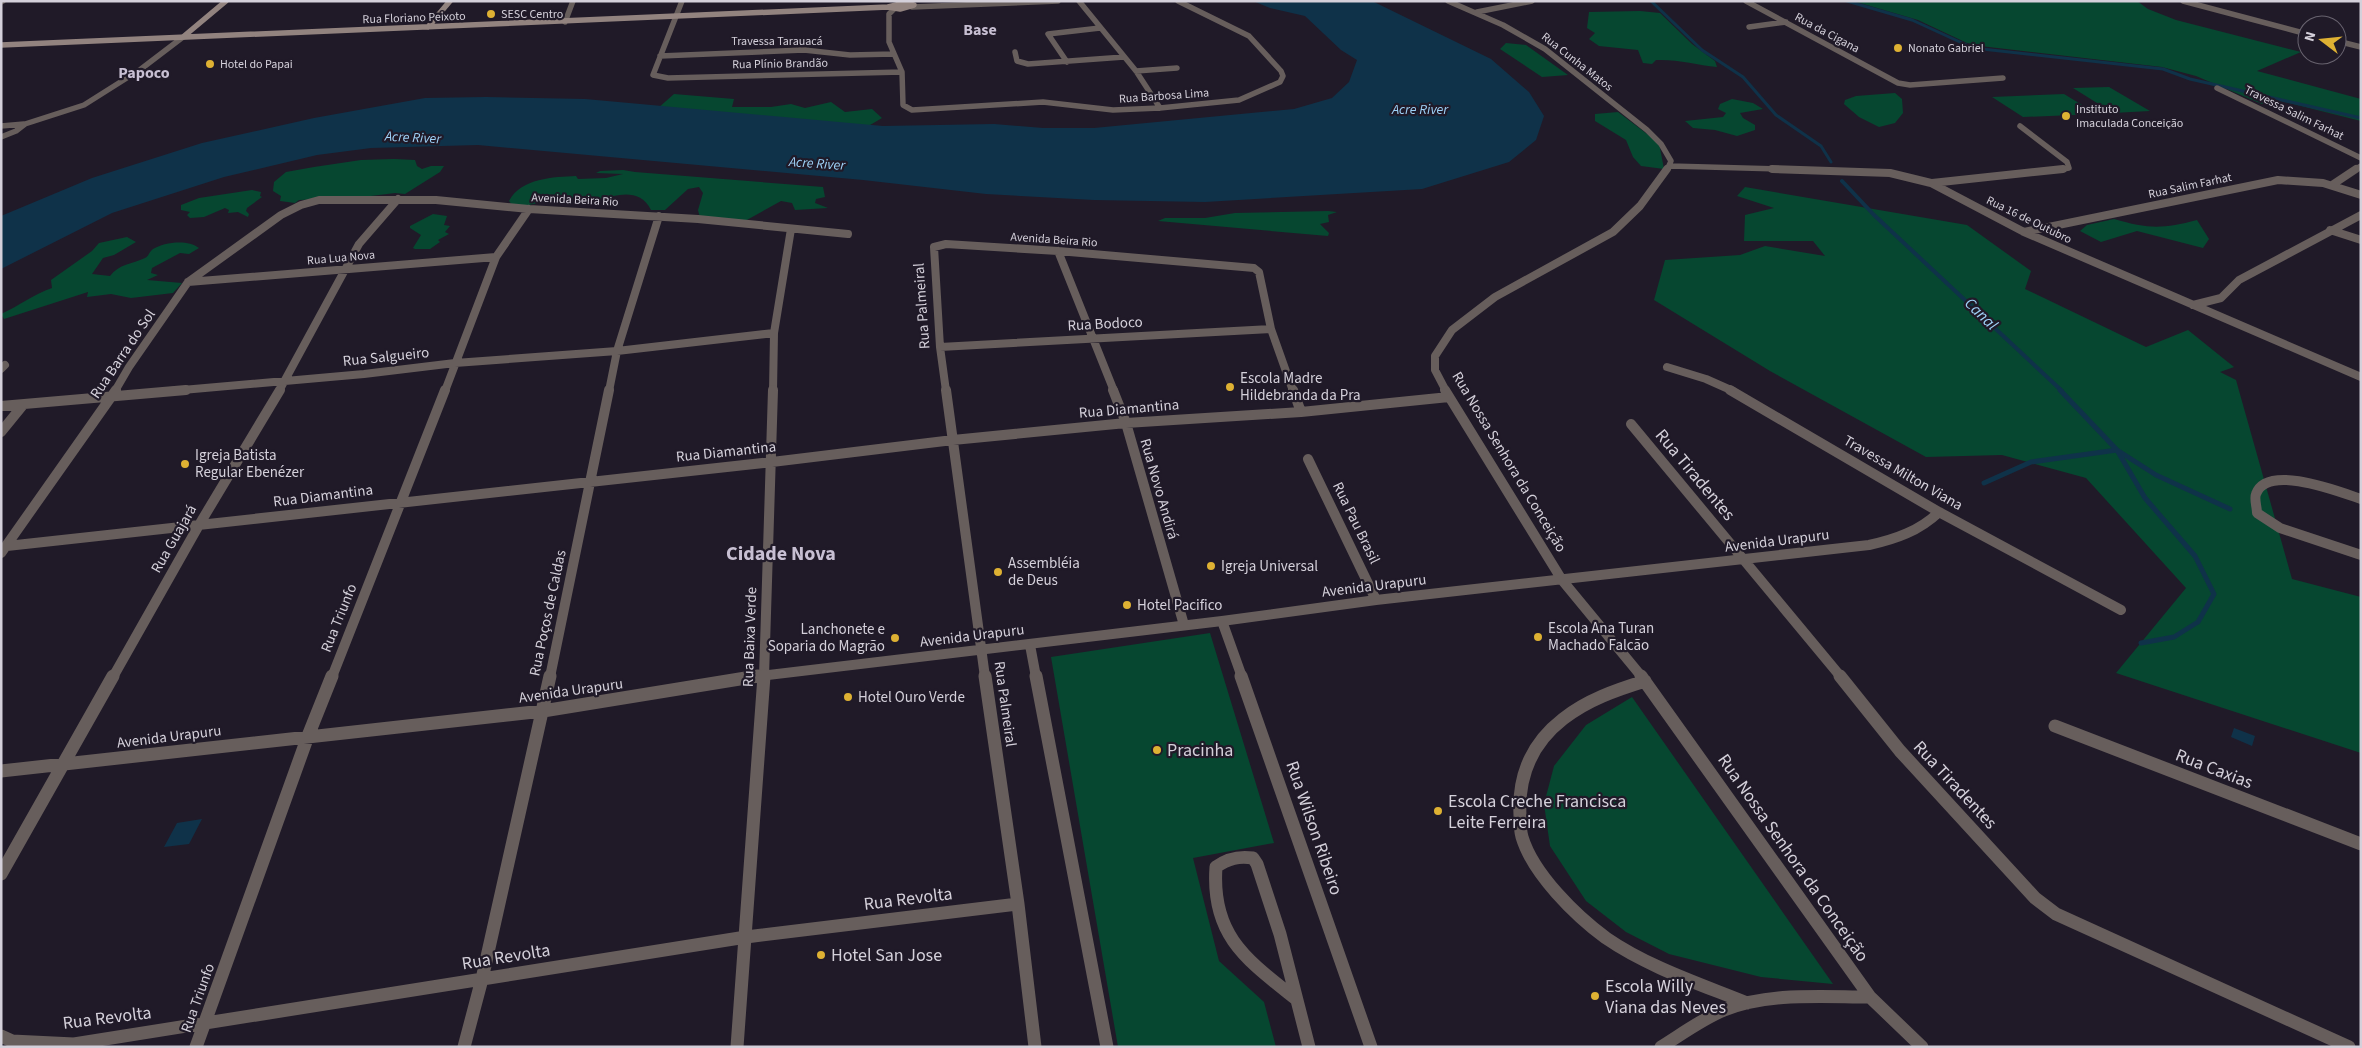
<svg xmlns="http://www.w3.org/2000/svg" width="2362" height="1048" viewBox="0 0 2362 1048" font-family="'Source Sans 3',sans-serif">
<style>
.green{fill:#064730}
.water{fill:#0f3249}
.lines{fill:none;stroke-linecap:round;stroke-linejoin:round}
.stream-far2{stroke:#0f3249;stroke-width:3}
.stream-far1{stroke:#0f3249;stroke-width:4}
.stream{stroke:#0f3249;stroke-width:5}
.street-far3{stroke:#675e5c;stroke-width:5.5}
.street-far2{stroke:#675e5c;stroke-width:8}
.street-far1{stroke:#675e5c;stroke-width:10}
.street{stroke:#675e5c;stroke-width:13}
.secondary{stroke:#92837f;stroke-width:5.5}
.poi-dot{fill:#deb133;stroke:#201a28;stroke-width:2}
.labels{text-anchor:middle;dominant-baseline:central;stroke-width:4.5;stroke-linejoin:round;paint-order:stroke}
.far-poi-label{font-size:12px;fill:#d4d0da;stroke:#201a28;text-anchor:start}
.far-street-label{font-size:12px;fill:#d4d0da;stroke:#201a28}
.far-water-label{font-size:14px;font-style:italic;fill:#9ed1f7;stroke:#201a28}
.street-label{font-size:15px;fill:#d4d0da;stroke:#201a28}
.poi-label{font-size:15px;fill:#d4d0da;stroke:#201a28;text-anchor:start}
.far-district-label{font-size:16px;font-weight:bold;fill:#c7bfd2;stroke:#201a28}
.water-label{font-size:16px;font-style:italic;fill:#9ed1f7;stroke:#201a28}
.near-street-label{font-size:18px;fill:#d4d0da;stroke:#201a28}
.near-poi-label{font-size:18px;fill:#d4d0da;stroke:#201a28;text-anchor:start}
.district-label{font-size:20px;font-weight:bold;fill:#c7bfd2;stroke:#201a28}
</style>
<rect width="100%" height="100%" fill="#201a28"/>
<path class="green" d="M1853,1H2137L2148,9L2176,20L2301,52L2257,71L2361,99V121L2281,101L2262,104L2196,76L2162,67L1980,46L1967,43L1918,20Z
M1640,11L1660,13L1692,44L1715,61L1717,67C1697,65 1677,59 1656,60L1652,64L1643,63L1638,50L1599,46L1589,39L1595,33L1587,28L1589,12Z
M1506,43L1526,45L1568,75L1542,77L1500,49Z
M2109,87L2150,111L2113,113L2073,88Z
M1895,93L1902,99L1903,113L1895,123L1879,127L1859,117L1844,104L1845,100L1856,96Z
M674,94L734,99L732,107H771L791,104L805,108L831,102L845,112L872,109L882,118L860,131L657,109Z
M2064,94L2097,114L2023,117L1992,97Z
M1732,99L1753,103L1763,109L1740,113L1743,118L1755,125V130L1737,136L1715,130L1693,128L1685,121L1723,117L1726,113L1718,109L1720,104Z
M1618,112L1659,143L1664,169L1641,166L1633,157L1626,140L1595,121V114Z
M394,159L415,160L417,166L422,169L431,166H444L440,172L405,194L395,193L363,197L357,196L349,198L299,200L295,203L280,201L281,196L273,191L274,182L286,172L314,167L361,160Z
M623,170L635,172L823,187L825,197L816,199L815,203L828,208L795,210L792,203L781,201L745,221L700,218L698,210L703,193L699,187L688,189L665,210H651C633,175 590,212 563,202C560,200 557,197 554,195C540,203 530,206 514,207L509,201C521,178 554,177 576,176L578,179L606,178L623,174L596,173L600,171Z
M1745,187L1967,225L2031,271L2025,289L2146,347L2188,330L2234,367L2220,372L2236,380L2292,579L2361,597V753L2116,673L2186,588L2086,478L2002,455L1926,457L1770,371L1654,300L1665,260L1740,255L1765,246L1825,256L1813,241H1744L1745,215L1774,208L1737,196Z
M252,190L261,192L260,196L262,197L247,208L246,211L249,214L248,217L238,212L228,213L229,210L225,208L204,217L190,218L187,215L190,212L181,210V205L199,198Z
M1328,211L1337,212L1328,215L1329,222L1320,224L1329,233L1328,236L1158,221L1165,218H1205L1235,213Z
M433,214L447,216L444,225L450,226L445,232L449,234L438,240L440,242L430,249H415L413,248L421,235L410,228V226Z
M2114,219C2148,229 2163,229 2197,220L2209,239L2203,248L2137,231L2101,242L2080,231L2087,225Z
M127,237L136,242L114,255L103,258L92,274L110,276C119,264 132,264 145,258C149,256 149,252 153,249C164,242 188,239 199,248L189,254L180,253L152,268L151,273L158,275L147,280L182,283L173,293L131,298L111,294L87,297L88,292L4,319L1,314C19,306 34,294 52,288L51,280L92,251L99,243Z
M1210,633L1274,843L1193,858L1219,961L1264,1002L1276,1047H1118L1051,657Z
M1632,697L1833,984L1761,977L1669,954L1626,932L1586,901L1550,846L1544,804L1554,766L1586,725Z"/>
<path class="water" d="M1253,1H1372L1491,59L1529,92L1544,116L1536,140L1509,162L1422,189L1205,202L1094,200L986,194L863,180L478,145L371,148L317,155L224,177L112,213L1,269V216L92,178L202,143L314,118L425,98L486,97L585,99L883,126L994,124L1043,128H1094L1294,109L1332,98L1349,82L1357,60L1341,50L1305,16L1270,8Z
M2234,728L2255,736L2252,746L2231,737Z
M202,819L189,844L164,847L177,823Z"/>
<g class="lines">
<path class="stream-far2" d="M1651,1L1702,50L1743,77L1776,115L1821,146L1831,162
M1847,1L1912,20L1973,48L2163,69L2190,79L2361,118"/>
<path class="stream-far1" d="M1842,181L1874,215L2062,391"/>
<path class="stream" d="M2060,390L2117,450L2145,498L2195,556L2214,594L2198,622L2174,637L2141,643
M1984,483L2031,462L2117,450L2156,475L2230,509"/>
<path class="street-far3" d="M682,1L653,75L668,78L902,72
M1079,1L1136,71L1160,108
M1448,1L1503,25L1545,49L1647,130L1661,144L1671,161L1667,170
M1746,1L1898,83L1910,85L2003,78
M2183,1L2307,34
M1,2L3,1
M912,7L1058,1
M894,9L889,14V42L902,72L903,105L912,110L1043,102L1113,110L1160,108L1239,100L1280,82L1283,76L1281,71L1249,36L1178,1
M1477,12L1532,1
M565,22L573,1
M1749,27L1786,22
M2337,41L2361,47
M1015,52L1017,61L1028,64L1124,57
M660,56L804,50L850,55L894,54
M1067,62L1048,34L1100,28
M1136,71L1177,68
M2217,88L2361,158
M1,126L24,124
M2020,126L2067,162L2069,168L2057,170
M1,137L16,131L25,124L84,105L141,69L183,37
M1670,166L1811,170
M2354,170L2361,166"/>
<path class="street-far2" d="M1772,169L1890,173L1931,183L2024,232L2361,377
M1932,183L2063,169
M2332,185L2356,169
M2330,230L2361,240
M2024,232L2278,180L2323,183L2361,195
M1058,251L1114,391
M188,282L496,257
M2193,305L2221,298L2239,280L2361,215
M940,347L1271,329
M1667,367L1706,379L1733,391
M1,369L5,365
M115,391L129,367L188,282L281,215L301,205L319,200H436L529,209L698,219L848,234
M171,391L364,374L455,363L617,351L774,333
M279,391L359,244L398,199
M445,391L496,257L529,209
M609,391L617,351L659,216
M773,391L774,333L791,229
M946,391L940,347L934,247L946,244L1058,251L1254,268L1259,272L1271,329L1293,391
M1446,391L1435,370V356L1452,330L1495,297L1613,232L1640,206L1667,169"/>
<path class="street-far1" d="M946,390L985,677
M1113,390L1126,423L1184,625
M1293,390L1301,412
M1445,390L1562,580L1642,677
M1730,390L1939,512L2121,610
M1,406L186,390
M1631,424L1841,677
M1,432L23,405
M1308,459L1376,600
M2361,499C2340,492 2267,463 2256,494C2254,499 2257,507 2257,513L2280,528L2361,555
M7,546L772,462L953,440L1126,423L1301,412L1449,397
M1,553L116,390
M1222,621L1242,677
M1030,645L1036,677
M113,677L199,525L280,390
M332,677L445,390
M550,677L609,390
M751,677L1222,621L1376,600L1869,545C1896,539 1919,531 1939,512
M764,677L773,390"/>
<path class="street" d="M985,676L1018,904L1035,1047
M1036,676L1107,1047
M1241,676L1371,1047
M1641,676L1870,997L1922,1047
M1840,676L1900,751L2035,898L2056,914L2349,1047
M1645,681C1616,690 1587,700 1563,719C1532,743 1518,776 1520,815C1520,822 1520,830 1522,837C1533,874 1576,916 1606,938C1648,967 1700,984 1747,1003
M2055,726L2361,844
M1,771L543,711L758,676
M1,874L113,676
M1296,999C1247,960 1211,936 1216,867C1228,858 1239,856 1253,858L1257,864L1280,934L1309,1047
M1,1036L12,1041L74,1044L746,937L1018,904
M196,1047L308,736L332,676
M464,1047L482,979L550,676
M737,1047L764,676
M1661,1047C1682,1034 1702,1019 1724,1010C1769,992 1823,997 1870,997"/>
<path class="secondary" d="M904,3L914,5L900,9L888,7Z
M428,27L450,1
M183,37L226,1
M1,45L888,7"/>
</g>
<g class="poi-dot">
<circle cx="491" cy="14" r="5"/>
<circle cx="1898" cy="48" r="5"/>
<circle cx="210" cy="64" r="5"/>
<circle cx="2066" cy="116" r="5"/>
<circle cx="1230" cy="387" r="5"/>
<circle cx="185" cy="464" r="5"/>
<circle cx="1211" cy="566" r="5"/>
<circle cx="998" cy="572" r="5"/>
<circle cx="1127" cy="605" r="5"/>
<circle cx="1538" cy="637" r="5"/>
<circle cx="895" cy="638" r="5"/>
<circle cx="848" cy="697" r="5"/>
<circle cx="1157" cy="750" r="5"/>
<circle cx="1438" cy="811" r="5"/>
<circle cx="821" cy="955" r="5"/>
<circle cx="1595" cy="996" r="5"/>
</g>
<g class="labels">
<g class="far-poi-label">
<text x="501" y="14">SESC Centro</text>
<text x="1908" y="48">Nonato Gabriel</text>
<text x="220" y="64">Hotel do Papai</text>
<text x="2076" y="109">Instituto<tspan x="2076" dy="14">Imaculada Conceição</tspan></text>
</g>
<g class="far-street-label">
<text transform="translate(414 18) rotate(-2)">Rua Floriano Peixoto</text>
<text transform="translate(1827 33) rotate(28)">Rua da Cigana</text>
<text x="777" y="41">Travessa Tarauacá</text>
<text transform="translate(1577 62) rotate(38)">Rua Cunha Matos</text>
<text transform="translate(780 64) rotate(-1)">Rua Plínio Brandão</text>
<text transform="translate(1164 96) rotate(-4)">Rua Barbosa Lima</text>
<text transform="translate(2294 113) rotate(26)">Travessa Salim Farhat</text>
<text transform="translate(2190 186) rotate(-12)">Rua Salim Farhat</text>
<text transform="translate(575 200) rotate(3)">Avenida Beira Rio</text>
<text transform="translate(2029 220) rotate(26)">Rua 16 de Outubro</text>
<text transform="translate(1054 240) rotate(4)">Avenida Beira Rio</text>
<text transform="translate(341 258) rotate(-5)">Rua Lua Nova</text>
</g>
<g class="far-water-label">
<text x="1420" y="110">Acre River</text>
<text transform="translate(413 138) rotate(3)">Acre River</text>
<text transform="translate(817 164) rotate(4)">Acre River</text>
</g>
<g class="street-label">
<text transform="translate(922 306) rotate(-94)">Rua Palmeiral</text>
<text transform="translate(1105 324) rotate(-3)">Rua Bodoco</text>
<text transform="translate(123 354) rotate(-56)">Rua Barra do Sol</text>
<text transform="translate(386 357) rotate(-6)">Rua Salgueiro</text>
<text transform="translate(1129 409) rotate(-5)">Rua Diamantina</text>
<text transform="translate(726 452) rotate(-6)">Rua Diamantina</text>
<text transform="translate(1509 462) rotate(59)">Rua Nossa Senhora da Conceição</text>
<text transform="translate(1903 473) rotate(30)">Travessa Milton Viana</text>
<text transform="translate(1159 489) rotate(74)">Rua Novo Andirá</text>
<text transform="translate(323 496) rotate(-7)">Rua Diamantina</text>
<text transform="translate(1356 523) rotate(64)">Rua Pau Brasil</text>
<text transform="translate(174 539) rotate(-60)">Rua Guajará</text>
<text transform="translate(1777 541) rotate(-7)">Avenida Urapuru</text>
<text transform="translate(1374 586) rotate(-7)">Avenida Urapuru</text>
<text transform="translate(548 613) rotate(-78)">Rua Poços de Caldas</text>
<text transform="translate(339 618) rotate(-68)">Rua Triunfo</text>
<text transform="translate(972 636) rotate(-7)">Avenida Urapuru</text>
<text transform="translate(750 637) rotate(-88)">Rua Baixa Verde</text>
<text transform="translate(571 691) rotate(-8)">Avenida Urapuru</text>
<text transform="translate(1005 704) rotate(82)">Rua Palmeiral</text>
<text transform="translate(169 737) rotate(-7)">Avenida Urapuru</text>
<text transform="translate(198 998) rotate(-70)">Rua Triunfo</text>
</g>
<g class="poi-label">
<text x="1240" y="378">Escola Madre<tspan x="1240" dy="17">Hildebranda da Pra</tspan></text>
<text x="195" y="455">Igreja Batista<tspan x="195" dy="17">Regular Ebenézer</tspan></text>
<text x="1008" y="563">Assembléia<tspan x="1008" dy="17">de Deus</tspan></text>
<text x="1221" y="566">Igreja Universal</text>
<text x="1137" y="605">Hotel Pacifico</text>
<text x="1548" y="628">Escola Ana Turan<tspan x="1548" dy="17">Machado Falcão</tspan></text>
<text x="885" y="629" text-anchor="end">Lanchonete e<tspan x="885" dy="17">Soparia do Magrão</tspan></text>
<text x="858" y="697">Hotel Ouro Verde</text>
</g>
<g class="far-district-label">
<text x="980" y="30">Base</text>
<text x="144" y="73">Papoco</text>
</g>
<g class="water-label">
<text transform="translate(1981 314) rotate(44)">Canal</text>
</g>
<g class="near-street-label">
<text transform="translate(1695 475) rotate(50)">Rua Tiradentes</text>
<text transform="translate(2214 769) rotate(21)">Rua Caxias</text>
<text transform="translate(1955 785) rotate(47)">Rua Tiradentes</text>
<text transform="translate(1314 828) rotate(71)">Rua Wilson Ribeiro</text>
<text transform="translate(1793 858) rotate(55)">Rua Nossa Senhora da Conceição</text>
<text transform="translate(908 899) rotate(-7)">Rua Revolta</text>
<text transform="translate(506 957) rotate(-9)">Rua Revolta</text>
<text transform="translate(107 1018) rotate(-7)">Rua Revolta</text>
</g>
<g class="near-poi-label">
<text x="1167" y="750">Pracinha</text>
<text x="1448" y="801">Escola Creche Francisca<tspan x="1448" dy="21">Leite Ferreira</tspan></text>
<text x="831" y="955">Hotel San Jose</text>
<text x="1605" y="986">Escola Willy<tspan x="1605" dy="21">Viana das Neves</tspan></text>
</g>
<g class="district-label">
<text x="781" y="554">Cidade Nova</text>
</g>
</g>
<rect width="2362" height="1048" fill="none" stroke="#d4d0da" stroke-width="5"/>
<g transform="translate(2322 40) rotate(286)"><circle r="24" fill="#201a28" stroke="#68636f"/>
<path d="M0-4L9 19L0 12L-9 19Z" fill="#deb133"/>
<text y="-8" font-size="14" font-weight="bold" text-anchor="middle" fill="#d4d0da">N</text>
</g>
</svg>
